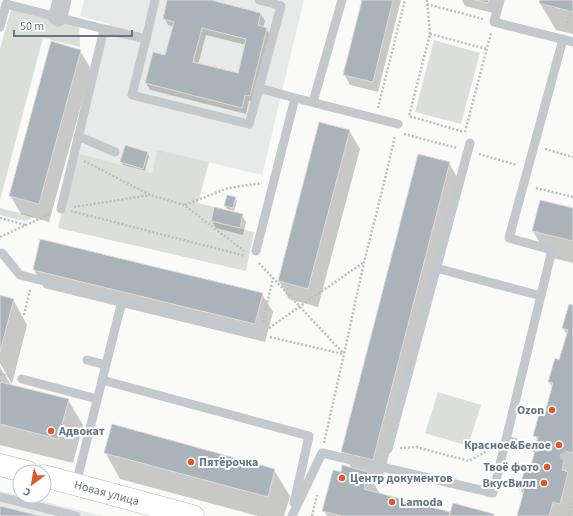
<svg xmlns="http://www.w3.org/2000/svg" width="573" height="516" viewBox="0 0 573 516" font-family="'Source Sans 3',sans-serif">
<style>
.built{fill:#e8e9e9}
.green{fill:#dadfd7}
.shadow{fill:#0003;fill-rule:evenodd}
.building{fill:#aab3b9;stroke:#dcdcda;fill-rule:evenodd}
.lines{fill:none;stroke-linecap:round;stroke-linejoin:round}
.secondary-casing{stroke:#b3babf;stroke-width:23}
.path{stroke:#bbbfc2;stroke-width:2.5;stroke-dasharray:2 2;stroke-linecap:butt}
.lane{stroke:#c3c8cc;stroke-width:9}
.street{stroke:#c3c8cc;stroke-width:19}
.secondary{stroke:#fff;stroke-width:22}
.poi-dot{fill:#e4572e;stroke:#fff;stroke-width:1.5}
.labels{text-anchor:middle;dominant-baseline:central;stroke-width:4;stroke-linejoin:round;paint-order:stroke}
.poi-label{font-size:12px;font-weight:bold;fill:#657683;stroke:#fff;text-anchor:end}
.street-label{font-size:12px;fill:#657683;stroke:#fff}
</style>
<rect width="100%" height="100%" fill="#fafaf8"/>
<path class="built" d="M84,0H304L262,175L157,150L152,173L76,153L109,24L80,16Z
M0,491L20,496L104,516H0Z"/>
<path class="green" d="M11,9L79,25L80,47L43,38L0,200V49Z
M434,40L480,53L461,124L415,112Z
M157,150L209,162L198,203L214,207L211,221L254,232L246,271L58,228L76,153L152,173Z
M0,208L35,217L24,221L0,215Z
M438,392L481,405L468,446L425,433Z"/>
<path class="shadow" d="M168,0H206L261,14L265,21L263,28H266L270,35L254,102L249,101L246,114L150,90L146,83L166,57L174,27L168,25L164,18ZM206,35L246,45L238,75L198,65Z
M363,0H401L378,92L350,85L344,74Z
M462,0H497L493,13L465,6Z
M541,0H573V34L556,30L540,3Z
M80,51L91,69L49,222L21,214L10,195Z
M349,130L360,149L318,307L289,299L279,281Z
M147,153L149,156L145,171L123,165L121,162Z
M449,163L460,182L383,478L368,474L380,494L450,512L451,514L494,515V516H327L324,511L341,473L352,469L342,452Z
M235,198L237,201L234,211L227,209L225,206Z
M573,209V263L548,257L533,231Z
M242,215L246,222L243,235L216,228L212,221Z
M34,270L262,294L273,312L265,342L44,288Z
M0,296L13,299L27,325L12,384L0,363Z
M573,306V516H518L524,495L520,489L531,467L538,442L535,435L545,417L553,388L549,382L560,361L567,335L563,328Z
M0,367L11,385L68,400L83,425L73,463L0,445Z
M105,452L274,470L290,496L284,516H258L120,479Z"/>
<path class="building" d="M167,0H211L261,13L258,25L267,28L250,96L245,95L242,108L145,83L153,52L165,55L174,22L163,19ZM202,28L246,39L238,73L193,62Z
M362,0H393L373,82L343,75Z
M475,0H489L488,3Z
M540,0H573V12L539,3Z
M51,41L81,50L39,204L9,196Z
M319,122L350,130L308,289L278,281Z
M125,145L148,152L143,169L120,162Z
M418,154L450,162L373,460L341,452Z
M227,195L236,197L233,208L224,206Z
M540,200L573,208V241L532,231Z
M214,207L243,214L240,228L211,221Z
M40,239L263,293L255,324L33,270Z
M0,295L14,299L0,352Z
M569,304L573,305V453L566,451L562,470L568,472L560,504L553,502L549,516H517L524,490L519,489L526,465L531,466L538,437L533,436L539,414L544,416L553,383L548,382L555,358L559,360L568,330L562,328Z
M0,382L69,399L58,439L0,424Z
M112,424L275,469L268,497L104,453Z
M342,465L368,472L364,489L450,512L449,516H342L322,511L333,470L341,472Z
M453,503L494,514V516H449Z
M0,506L40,516H0Z"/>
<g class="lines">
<defs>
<g id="secondary">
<path d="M0,465L27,472"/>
<path id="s1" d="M44,476L193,516"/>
</g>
</defs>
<use href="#secondary" class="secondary-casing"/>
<path class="path" d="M427,0L430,34L409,116L464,132
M427,4L483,19
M566,27L570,11
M430,34L487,49
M378,108L405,0
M465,132L491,33
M404,134L457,148
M545,149L573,157
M479,154L517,165
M84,161L150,195L184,205L244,251
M536,188L573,197
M185,205L228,188L262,183
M74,207L150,195
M71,211L245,256
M0,218L26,225
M0,237L50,214
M259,263L344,354
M24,315L30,290
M263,322L273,278
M269,328L364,262
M270,337L343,354
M0,374L11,377
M324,443L344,354L364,262L385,179L395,136
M400,448L416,447L469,461L492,448
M312,516L317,495
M569,516L573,501"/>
<path class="lane" d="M259,0L271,3L272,0
M500,0L494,22L573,42
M271,3L281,6L259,88L295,98
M0,27L6,4L104,29L61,209
M104,29L146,39L155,0
M146,39L132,95L249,124L259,88
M313,102L342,0
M78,136L115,152
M256,251L295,98L398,124
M0,253H2L20,275L122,301L260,334
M436,268L541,296
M87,360L106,365
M22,379L97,399
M102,380L309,436L294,503
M506,440L536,448
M388,449L470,143
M564,456L573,459
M76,484L122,301
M0,497L76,516
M292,516L322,453L493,493L552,250L509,238L563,39"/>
<path class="street" d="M58,17L62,0"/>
<use href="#secondary" class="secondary"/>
</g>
<g class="poi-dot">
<circle cx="552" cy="410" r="4"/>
<circle cx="51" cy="431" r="4"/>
<circle cx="559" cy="445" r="4"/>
<circle cx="191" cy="462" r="4"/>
<circle cx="547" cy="467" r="4"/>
<circle cx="342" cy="478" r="4"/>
<circle cx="544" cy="483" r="4"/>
<circle cx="392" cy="502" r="4"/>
</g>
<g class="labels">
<g class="poi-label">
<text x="544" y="410">Ozon</text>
<text x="59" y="431" text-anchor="start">Адвокат</text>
<text x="551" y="445">Красное&amp;Белое</text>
<text x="199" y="462" text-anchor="start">Пятёрочка</text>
<text x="539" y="467">Твоё фото</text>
<text x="350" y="478" text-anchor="start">Центр документов</text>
<text x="536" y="483">ВкусВилл</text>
<text x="400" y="502" text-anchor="start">Lamoda</text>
</g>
<g class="street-label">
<text stroke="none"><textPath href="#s1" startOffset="65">Новая улица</textPath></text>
</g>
</g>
<g transform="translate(32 484) rotate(212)"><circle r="19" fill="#ffffff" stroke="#c1c8cd"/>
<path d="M0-3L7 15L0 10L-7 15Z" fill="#e4572e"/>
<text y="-6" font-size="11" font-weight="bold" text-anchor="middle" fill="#657683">С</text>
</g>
<path d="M14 30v6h118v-6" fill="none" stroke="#657683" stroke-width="2"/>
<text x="20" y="30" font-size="12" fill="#657683" stroke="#ffffff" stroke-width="3" paint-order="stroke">50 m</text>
</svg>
